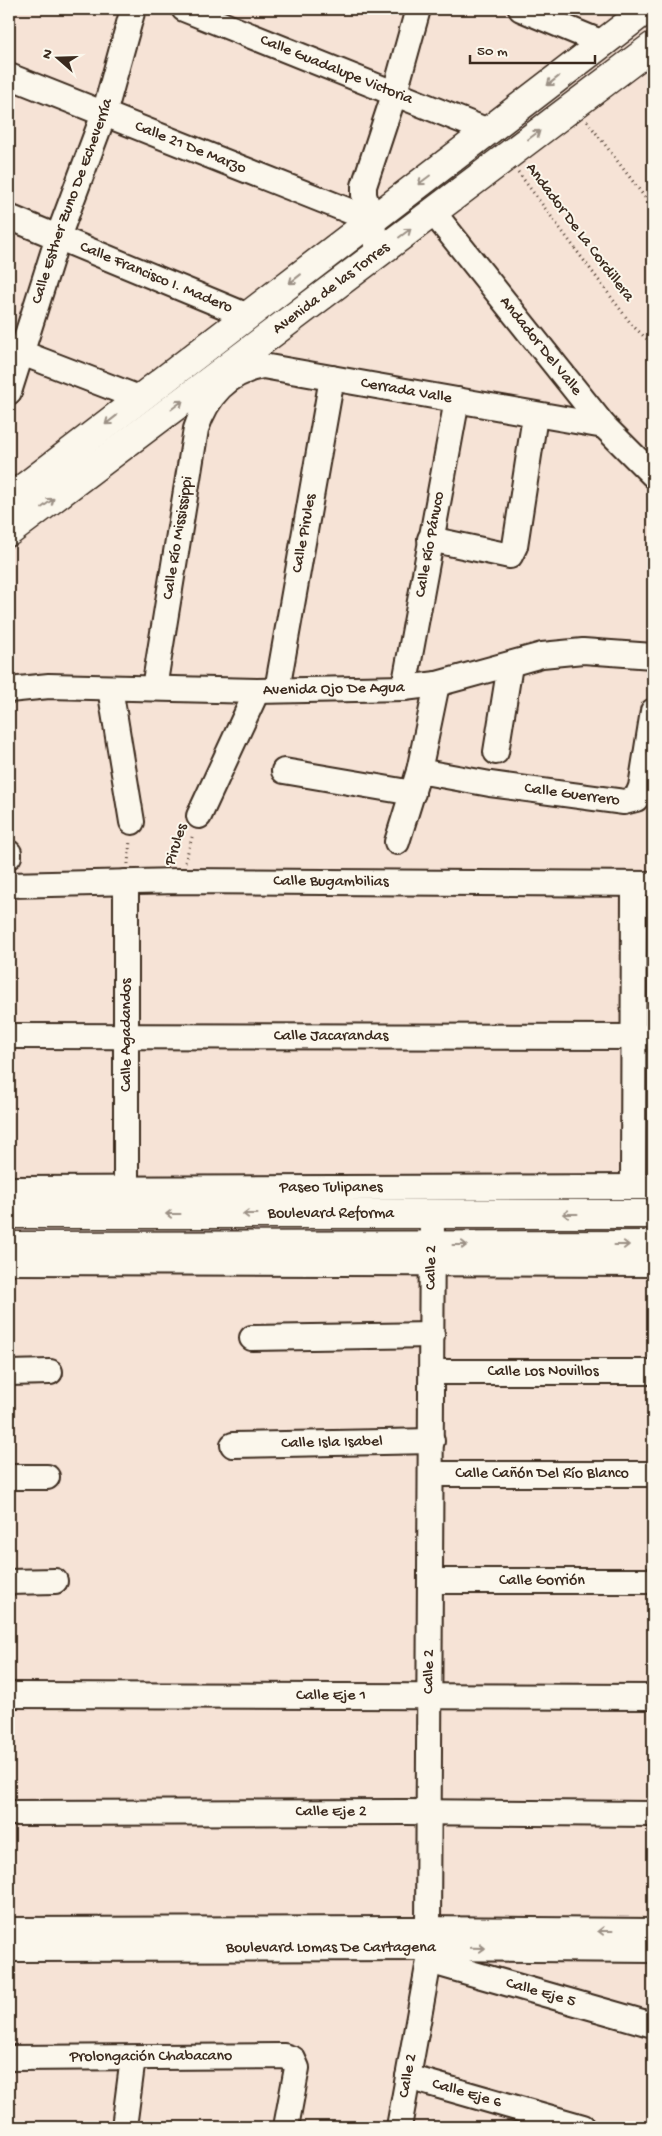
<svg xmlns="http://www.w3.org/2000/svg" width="662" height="2136" viewBox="0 0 662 2136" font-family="'Gochi Hand',sans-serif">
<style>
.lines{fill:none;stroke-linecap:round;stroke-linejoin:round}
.minor-casing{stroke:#3b2a1e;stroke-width:28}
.major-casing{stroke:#3b2a1e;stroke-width:31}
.path{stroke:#3b2a1e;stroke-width:3;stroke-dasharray:1 4;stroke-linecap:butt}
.minor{stroke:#fbf7ec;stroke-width:24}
.major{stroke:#fbf7ec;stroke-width:28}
.oneway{stroke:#9b9085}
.labels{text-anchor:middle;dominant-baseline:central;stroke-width:4;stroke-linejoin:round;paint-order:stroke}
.street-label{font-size:16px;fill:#3b2a1e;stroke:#fbf7ec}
</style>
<rect width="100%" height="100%" fill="#f6e3d6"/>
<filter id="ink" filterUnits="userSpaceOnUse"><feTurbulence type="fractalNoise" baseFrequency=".02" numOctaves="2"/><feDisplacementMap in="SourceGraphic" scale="10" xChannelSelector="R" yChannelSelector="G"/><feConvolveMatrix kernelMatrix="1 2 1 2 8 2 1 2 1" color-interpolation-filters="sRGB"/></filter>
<g filter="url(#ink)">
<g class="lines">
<defs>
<g id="minor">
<path id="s1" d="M184,9L488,131"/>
<path d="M521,9L603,43"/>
<path id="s2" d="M9,76L372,220"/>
<path id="s3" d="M433,212L604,426L653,475"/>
<path id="s4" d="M9,217L248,316"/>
<path d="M378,254L372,220L364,195V186L395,92L418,9"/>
<path d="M9,348L139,398"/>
<path id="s5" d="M9,392L58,237L104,114L133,9"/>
<path d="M430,539L510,556L515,546L535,416"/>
<path d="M110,688L132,822"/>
<path id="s6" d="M154,688L196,429C207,396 227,372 263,366L604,426"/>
<path id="s7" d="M404,688L457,400"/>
<path id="s8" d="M9,690L49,686L257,691L404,688L437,684L542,655L583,651L653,656"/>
<path id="s9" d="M277,690L332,378"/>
<path d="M496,752L510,665"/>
<path d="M284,771L413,793"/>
<path id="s10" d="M419,771L490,784L624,802L636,799L641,787L653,711"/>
<path d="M199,816L257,691"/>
<path d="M397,842L419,771L437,684"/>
<path d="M9,853V856"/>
<path d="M126,882V1188"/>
<path id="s11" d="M9,885L178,881L653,884"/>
<path id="s12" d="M9,1036L653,1037"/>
<path d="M633,1187L634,884"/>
<path id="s13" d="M9,1189L653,1187"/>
<path d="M9,1262L653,1264"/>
<path d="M252,1338L432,1335"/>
<path id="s14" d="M432,1372H653"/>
<path d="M9,1373L50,1372"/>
<path id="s15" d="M233,1445L432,1441"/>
<path id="s16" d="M431,1474H653"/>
<path d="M9,1477H47"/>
<path id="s17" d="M431,1581H653"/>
<path d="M9,1582L55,1581"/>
<path id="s18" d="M9,1695L653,1697"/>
<path id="s19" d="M9,1813L405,1812L653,1814"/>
<path d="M9,1930L411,1929L653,1931"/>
<path id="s20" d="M9,1949L429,1948L653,1950"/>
<path id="s21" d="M429,1961L653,2025"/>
<path id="s22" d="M9,2058L284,2056L293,2059L297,2068L286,2127"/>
<path id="s23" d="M408,2077L583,2127"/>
<path d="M124,2127L133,2058"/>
<path id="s24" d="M399,2127L429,1961L428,1929L432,1215"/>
</g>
<g id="major">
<path d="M9,499L647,9"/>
<path id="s25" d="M9,532L653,46"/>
<path id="s26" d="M9,1214H653"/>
<path d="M9,1246L653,1245"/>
</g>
</defs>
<use href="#minor" class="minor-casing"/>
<use href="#major" class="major-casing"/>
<path class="path" d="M587,121L653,208
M518,172L632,325L653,345
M185,862L193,834
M128,864L130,840"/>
<use href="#minor" class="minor"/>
<use href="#major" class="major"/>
</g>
<defs><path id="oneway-shaft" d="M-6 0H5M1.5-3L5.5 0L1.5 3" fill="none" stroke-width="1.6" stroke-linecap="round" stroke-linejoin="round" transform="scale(1.25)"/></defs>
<g class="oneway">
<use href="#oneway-shaft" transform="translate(553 81) rotate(142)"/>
<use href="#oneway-shaft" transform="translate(534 135) rotate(-37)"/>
<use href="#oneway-shaft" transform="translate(424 180) rotate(143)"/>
<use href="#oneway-shaft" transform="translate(405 233) rotate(-37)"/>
<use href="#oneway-shaft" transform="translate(295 279) rotate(142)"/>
<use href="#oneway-shaft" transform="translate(177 405) rotate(-37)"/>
<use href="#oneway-shaft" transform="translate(111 420) rotate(142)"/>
<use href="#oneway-shaft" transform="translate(48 503) rotate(-37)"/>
<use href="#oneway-shaft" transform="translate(173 1214) rotate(-180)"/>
<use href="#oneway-shaft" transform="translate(250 1214) rotate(-180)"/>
<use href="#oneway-shaft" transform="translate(570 1214) rotate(180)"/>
<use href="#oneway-shaft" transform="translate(460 1245)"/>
<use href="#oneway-shaft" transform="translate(622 1245)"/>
<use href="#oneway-shaft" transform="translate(605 1931) rotate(-180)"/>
<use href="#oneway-shaft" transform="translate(478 1948) rotate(1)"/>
</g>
</g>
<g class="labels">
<g class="street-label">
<text stroke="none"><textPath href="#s1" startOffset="164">Calle Guadalupe Victoria</textPath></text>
<text stroke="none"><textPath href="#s2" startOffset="195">Calle 21 De Marzo</textPath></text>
<text stroke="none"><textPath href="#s5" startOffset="201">Calle Esther Zuno De Echeverría</textPath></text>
<text transform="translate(579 233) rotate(53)">Andador De La Cordillera</text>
<text stroke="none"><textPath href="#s4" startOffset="159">Calle Francisco I. Madero</textPath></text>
<text stroke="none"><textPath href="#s25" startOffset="404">Avenida de las Torres</textPath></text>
<text stroke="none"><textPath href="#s3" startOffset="172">Andador Del Valle</textPath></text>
<text stroke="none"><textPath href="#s6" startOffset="505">Cerrada Valle</textPath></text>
<text stroke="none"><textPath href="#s9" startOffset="159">Calle Pirules</textPath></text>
<text stroke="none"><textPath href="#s6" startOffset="152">Calle Río Mississippi</textPath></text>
<text stroke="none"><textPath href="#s7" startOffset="146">Calle Río Pánuco</textPath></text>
<text stroke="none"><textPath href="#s8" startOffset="325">Avenida Ojo De Agua</textPath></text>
<text stroke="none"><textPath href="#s10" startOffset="155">Calle Guerrero</textPath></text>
<text transform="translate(177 845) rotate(-72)">Pirules</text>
<text stroke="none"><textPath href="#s11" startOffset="322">Calle Bugambilias</textPath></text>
<text transform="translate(127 1035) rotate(-90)">Calle Agadandos</text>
<text stroke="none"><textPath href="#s12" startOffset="322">Calle Jacarandas</textPath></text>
<text stroke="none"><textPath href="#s13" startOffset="322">Paseo Tulipanes</textPath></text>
<text stroke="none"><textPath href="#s26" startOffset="322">Boulevard Reforma</textPath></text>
<text stroke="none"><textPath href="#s24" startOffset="862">Calle 2</textPath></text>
<text stroke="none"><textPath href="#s14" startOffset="111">Calle Los Novillos</textPath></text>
<text stroke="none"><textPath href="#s15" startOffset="99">Calle Isla Isabel</textPath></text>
<text stroke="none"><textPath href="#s16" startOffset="111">Calle Cañón Del Río Blanco</textPath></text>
<text stroke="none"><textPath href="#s17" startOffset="111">Calle Gorrión</textPath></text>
<text stroke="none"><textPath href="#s24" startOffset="458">Calle 2</textPath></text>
<text stroke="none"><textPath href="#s18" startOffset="322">Calle Eje 1</textPath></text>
<text stroke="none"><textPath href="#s19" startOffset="322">Calle Eje 2</textPath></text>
<text stroke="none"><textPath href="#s20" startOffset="322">Boulevard Lomas De Cartagena</textPath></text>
<text stroke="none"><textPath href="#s21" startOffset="116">Calle Eje 5</textPath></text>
<text stroke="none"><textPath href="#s22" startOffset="142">Prolongación Chabacano</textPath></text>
<text stroke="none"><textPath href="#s24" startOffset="52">Calle 2</textPath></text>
<text stroke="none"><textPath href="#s23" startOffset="61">Calle Eje 6</textPath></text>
</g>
</g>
<rect width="662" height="2136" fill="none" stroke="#fbf7ec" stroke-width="30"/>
<rect x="15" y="15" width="632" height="2106" fill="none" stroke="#3b2a1e" stroke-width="2" filter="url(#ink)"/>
<g transform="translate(58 58) rotate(290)" stroke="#fbf7ec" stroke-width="4" paint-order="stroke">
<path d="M0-4L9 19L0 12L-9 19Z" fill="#3b2a1e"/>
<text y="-8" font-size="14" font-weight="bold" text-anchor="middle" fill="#3b2a1e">N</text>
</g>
<path d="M470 55v8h125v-8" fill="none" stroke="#3b2a1e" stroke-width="2.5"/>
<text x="477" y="55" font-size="15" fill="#3b2a1e" stroke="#fbf7ec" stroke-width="4" paint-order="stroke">50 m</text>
</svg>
